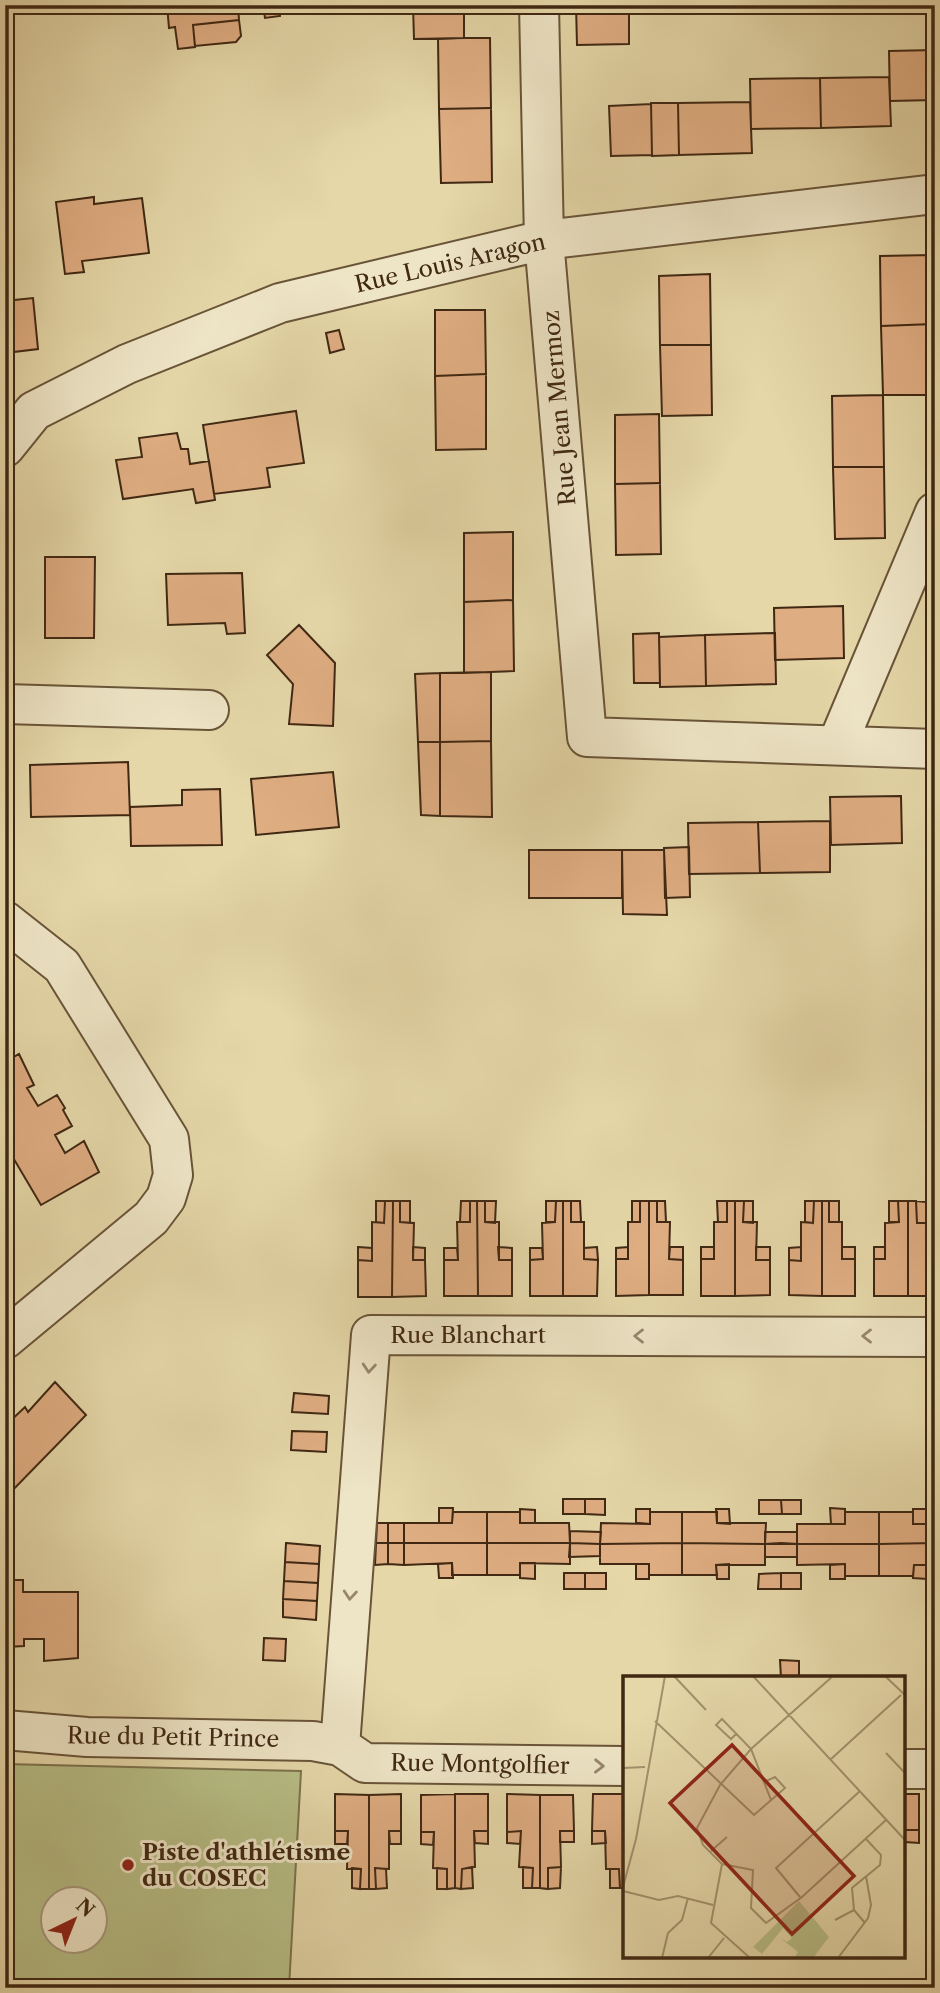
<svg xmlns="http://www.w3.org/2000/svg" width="940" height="1993" viewBox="0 0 940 1993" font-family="'Libre Caslon Text',serif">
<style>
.green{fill:#b7bd85;stroke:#7c724c;stroke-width:2;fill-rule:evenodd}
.building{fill:#dfad82;stroke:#402813;stroke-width:2}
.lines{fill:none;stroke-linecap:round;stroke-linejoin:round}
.minor-casing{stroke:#695438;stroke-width:42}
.minor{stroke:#eee5c6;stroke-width:38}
.oneway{stroke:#97866c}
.poi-dot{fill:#8f2418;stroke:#eee5c6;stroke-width:2.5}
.labels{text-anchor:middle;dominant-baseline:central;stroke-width:6;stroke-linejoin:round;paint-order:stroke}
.street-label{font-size:23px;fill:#402813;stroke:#eee5c6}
.poi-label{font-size:23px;font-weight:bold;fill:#402813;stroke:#eee5c6;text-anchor:start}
.inset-road{fill:none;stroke:#a3916c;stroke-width:2}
.view{fill:#8f2418;fill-opacity:0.15;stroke:#8f2418;stroke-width:3.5}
.inset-edge{fill:none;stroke:#402813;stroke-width:3.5}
</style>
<rect width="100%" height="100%" fill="#e5d7a8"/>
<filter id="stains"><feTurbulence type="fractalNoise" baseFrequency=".00286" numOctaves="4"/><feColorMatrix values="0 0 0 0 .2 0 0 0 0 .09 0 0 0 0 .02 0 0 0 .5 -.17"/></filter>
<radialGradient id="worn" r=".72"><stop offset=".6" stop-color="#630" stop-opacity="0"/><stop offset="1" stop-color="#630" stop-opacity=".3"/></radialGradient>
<path class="green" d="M5,1764L301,1771L289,1988H5ZM52,1898H94V1940H52Z"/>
<path class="building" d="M167,5H238L239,20L193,25L195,47L178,49L175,27L169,28Z
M263,5H278L280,16L265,18Z
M413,5H464V38L414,39Z
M576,5H629V44L577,45Z
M239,20L241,36L236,42L195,46L193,25Z
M464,38H490L491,108L439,109L438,39Z
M935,50V100L890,101L889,51Z
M889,77L891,126L821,128L820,78Z
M820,78L821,128L751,129L750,79Z
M750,102L752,153L679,155L678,103Z
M651,103H678L679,155L652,156Z
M651,104L652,155L611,156L609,106Z
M491,108L492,182L441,183L439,109Z
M94,197V204L142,198L149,253L82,261L84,272L65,274L56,202Z
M931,255L933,324L881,326L880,256Z
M710,274L711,345H660L659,276Z
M33,298L38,349L5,353V301Z
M435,310H485L486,374L435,376Z
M933,324L934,395H883L881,326Z
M339,330L344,349L330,353L326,333Z
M660,345H711L712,415L662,416Z
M486,374V449L436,450L435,376Z
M883,395L884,467H833L832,396Z
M296,411L304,463L267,468L270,487L214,494L203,425Z
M659,414L660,483L615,484V415Z
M177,433L181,449H188L190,464L209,461L215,500L196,503L193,489L123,499L116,460L142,457L139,438Z
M833,467H884L885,538L835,539Z
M660,483L661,554L616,555L615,484Z
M513,532V600L464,602V533Z
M45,557H95L94,638H45Z
M242,573L245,633L227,634L225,623L168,625L166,574Z
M513,600L514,671L464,673V602Z
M843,606L844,658L775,660L774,608Z
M299,625L335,663L333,726L289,724L293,684L267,655Z
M659,633L660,683H634L633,634Z
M775,633L776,684L706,686L705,635Z
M705,635L706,686L660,687L659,637Z
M491,672V741L440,742V673Z
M440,673V742H418L415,674Z
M491,741L492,817L440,816V742Z
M418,742H440V816L421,815Z
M128,762L130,815L31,817L30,765Z
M333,772L339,827L256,835L251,779Z
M220,789L222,845L131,846L130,807L182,805V790Z
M901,796L902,843L831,845L830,797Z
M830,821V872L760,873L758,822Z
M758,822L760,873L689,874L688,823Z
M689,847L690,897L665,898L664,848Z
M529,850H622V898H529Z
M622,850H664L667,915L623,914Z
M19,1054L34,1085L27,1088L38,1106L57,1095L65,1108L63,1110L72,1126L55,1135L65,1153L84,1141L99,1172L41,1205L5,1144V1062Z
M376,1201H385L384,1223L376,1222Z
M385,1201H393L392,1297H358V1260L372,1261V1222L384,1223Z
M393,1201H400V1222L414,1223L413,1260H425L426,1296L392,1297Z
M400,1201H410V1223L400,1222Z
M461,1201H470V1222H460Z
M470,1201H477L478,1296H444V1260H458L457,1222H470Z
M477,1201H485V1222H499V1260H512V1296H478Z
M485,1201H496L495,1223L485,1222Z
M546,1201H556L555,1222H546Z
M556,1201H563V1296H530V1260L543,1259L542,1223L555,1222Z
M563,1201H571V1222H584V1259L598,1260L597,1296H563Z
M571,1201H580L581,1222H571Z
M632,1201H640V1222H632Z
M640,1201H649V1295L616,1296V1259H628V1222H640Z
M649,1201H657V1222H670L669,1259L683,1260V1295H649Z
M657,1201H665L666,1222H657Z
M717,1201H727V1222H718Z
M727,1201H735V1296H701V1259H714V1222H727Z
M735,1201H744L743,1222H757L756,1260H770V1295L735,1296Z
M744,1201H753V1223L743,1222Z
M805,1201H814L813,1223L805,1222Z
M814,1201H822V1296L789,1295V1260L801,1261V1222L813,1223Z
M822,1201H829V1222H842V1259H855V1296H822Z
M829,1201H839V1222H829Z
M889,1201H898L899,1222H889Z
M898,1201H908V1296H874V1259H885V1223L899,1222Z
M908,1201H916L917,1223H930L935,1296H908Z
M916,1201L926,1202L927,1223H917Z
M358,1247L372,1248V1261L358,1260Z
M413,1247L425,1248V1260H413Z
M498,1247L512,1248V1260H499Z
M597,1247L598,1260L584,1259V1248Z
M628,1247V1259H616V1248Z
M670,1247H683V1260L669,1259Z
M701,1247H714V1259H701Z
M756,1247H770V1260H756Z
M801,1247V1261L789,1260V1248Z
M842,1247H855V1259H842Z
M874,1247H885V1259H874Z
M930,1247H935V1260H930Z
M444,1248H457L458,1260H444Z
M530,1248H542L543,1259L530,1260Z
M55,1382L86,1415L5,1498V1426L25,1407L28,1412Z
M294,1393L329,1396L328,1414L292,1412Z
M292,1431L327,1432L326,1452L291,1450Z
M563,1499H585V1514H563Z
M585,1499H605V1515L585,1514Z
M759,1500H781L782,1514H759Z
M781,1500H801V1514H782Z
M439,1508H453L452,1523H439Z
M830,1508L845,1509V1524H831Z
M520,1509L535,1510V1523H520Z
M636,1509H650V1524L636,1523Z
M716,1509H729L730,1524L717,1523Z
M913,1509H928V1524H913Z
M453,1512H487V1543H404V1523H452Z
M487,1512H520V1523H569L570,1543H487Z
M650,1512H682V1543L600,1544L601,1523L650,1524Z
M682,1512H717V1523H766L765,1544L682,1543Z
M845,1512H879V1544H797V1524H845Z
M879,1512H913V1524H935V1543L879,1544Z
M377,1523H388V1543H376Z
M388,1523H404V1543H388Z
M570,1531L601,1532L600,1544L570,1543Z
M765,1532H797V1544H765Z
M286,1543L320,1546L319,1564L285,1562Z
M376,1543H388V1564L375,1565Z
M388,1543H404V1565L388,1564Z
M404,1543H487V1575H452V1563L404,1565Z
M487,1543H570V1564L520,1563V1575H487Z
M570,1543L600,1544V1556L569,1557Z
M682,1543L765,1544V1565H716L717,1575H682Z
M682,1543V1575H649V1564H600V1544Z
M781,1543L797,1544V1557H765V1544Z
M935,1543V1565H914L913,1576H879V1544Z
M797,1544H879V1576H845V1564L797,1565Z
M285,1562L319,1564L318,1583L284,1581Z
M452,1563L453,1578H439L438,1564Z
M520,1563H535V1579L520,1578Z
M636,1564H649V1579H636Z
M729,1564V1579H717L716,1565Z
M845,1564V1579H830V1565Z
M914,1565H928L927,1579L913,1578Z
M564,1573H585V1589H564Z
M585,1573H606V1589H585Z
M781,1573V1589H758L759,1574Z
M781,1573H801V1589H781Z
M5,1580H23V1592H78V1658L44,1661V1639H24V1646L5,1647V1649Z
M284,1581L318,1583L317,1601L283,1599Z
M283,1599L317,1601L316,1620L283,1617Z
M264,1638L286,1639L285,1661L263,1660Z
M780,1660L799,1661V1678H781Z
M335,1794L369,1795V1889H360L361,1869H347L348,1831H335Z
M401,1794V1831H389V1869L375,1868L376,1889H369V1795Z
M455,1794H488V1831H474L475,1867L462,1869L461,1889L455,1888Z
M455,1794V1888L447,1889V1869L433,1868L434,1832H421V1795Z
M507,1794L540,1795V1888H532L533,1868L519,1867L521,1831L507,1832Z
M593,1794H625V1888H620L619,1869H606L605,1831H592Z
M903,1794H919V1830H905L903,1868Z
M540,1795H573L574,1831H560L561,1867L548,1868V1889L540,1888Z
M905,1830H919V1843L905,1842Z
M335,1831H348L347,1844H335Z
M389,1831H401V1844H390Z
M474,1831H488V1844L475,1843Z
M521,1831L520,1844L507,1843V1832Z
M560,1831H574V1842H560Z
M592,1831H605L606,1843L592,1844Z
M421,1832H434L433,1845L421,1844Z
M472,1867L473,1888L461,1889L462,1869Z
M523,1867L533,1868L532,1888H523Z
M561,1867L560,1888L548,1889V1868Z
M352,1868L361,1869L360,1889L352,1888Z
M375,1868L386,1869L387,1888L376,1889Z
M437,1868L447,1869V1889H437Z
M610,1869H619L620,1888H610Z"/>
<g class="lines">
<defs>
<path id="minor" d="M539,5L544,240L587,737L935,749
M5,447L34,411L127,364L280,303L544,240L935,194
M5,704L209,710
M837,745L935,512
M5,921L62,966L169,1139L173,1175L166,1198L151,1218L5,1339
M5,1730L87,1737L313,1741L340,1746L365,1763L625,1766
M340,1746L371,1335L935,1337
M903,1769H935"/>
</defs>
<use href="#minor" class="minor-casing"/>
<use href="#minor" class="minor"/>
</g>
<defs><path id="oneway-chevron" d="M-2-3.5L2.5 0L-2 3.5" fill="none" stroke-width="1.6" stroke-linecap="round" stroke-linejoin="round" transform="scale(1.75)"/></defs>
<g class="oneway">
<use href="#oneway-chevron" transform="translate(639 1336) rotate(-180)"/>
<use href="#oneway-chevron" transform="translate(867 1336) rotate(-180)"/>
<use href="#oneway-chevron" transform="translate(369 1368) rotate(95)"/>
<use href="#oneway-chevron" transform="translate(350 1595) rotate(95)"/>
<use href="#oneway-chevron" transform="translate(599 1766) rotate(1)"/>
</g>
<circle class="poi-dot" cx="128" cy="1865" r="7"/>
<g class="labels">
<g class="street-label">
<text transform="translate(450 263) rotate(-13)">Rue Louis Aragon</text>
<text transform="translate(559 408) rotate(-95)">Rue Jean Mermoz</text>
<text x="468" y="1335">Rue Blanchart</text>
<text transform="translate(173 1737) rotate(1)">Rue du Petit Prince</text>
<text transform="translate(480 1764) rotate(1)">Rue Montgolfier</text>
</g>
<g class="poi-label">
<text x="142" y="1852">Piste d'athlétisme<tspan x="142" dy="26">du COSEC</tspan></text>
</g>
</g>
<g transform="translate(623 1676)">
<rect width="282" height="282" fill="#e5d7a8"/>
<path d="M176,225L206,261L190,282H171L175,276L156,261L164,266L169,262L160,252L139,278L130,271Z" fill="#b7bd85"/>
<path class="inset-road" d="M51,0L83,34M130,0L282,164M262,0L282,19M32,45L131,139L162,112L152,101L141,106M113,58L108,63L93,49L99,43L128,73L148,124M263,77L282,97M207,84L278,19M0,92L22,91M88,175L104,161M99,188L130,194L128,232L143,247L179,221L263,144M0,211L13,163L42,0M0,215L36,224L55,220L90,229M177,221L153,192L237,115M212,244L231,234M242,247L231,234L229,212L257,189L258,179L243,163M39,282L45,257L59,244L65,222M85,282L101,262M127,282L88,247L99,188L80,169L74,152L97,109L128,73L210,0M215,282L245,242L248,229L243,200"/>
<path class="view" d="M109,69L231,200L169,258L47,127Z"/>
<rect width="282" height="282" class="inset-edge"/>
</g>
<rect width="940" height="1993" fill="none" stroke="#e5d7a8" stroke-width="28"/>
<rect x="7" y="7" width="926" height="1979" fill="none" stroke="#402813" stroke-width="3.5"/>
<rect x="14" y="14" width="912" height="1965" fill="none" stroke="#402813" stroke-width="2"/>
<g transform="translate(74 1920) rotate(43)"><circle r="33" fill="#eee5c6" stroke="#a8997e" stroke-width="2"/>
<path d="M0-5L12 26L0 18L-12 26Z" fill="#8f2418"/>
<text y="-10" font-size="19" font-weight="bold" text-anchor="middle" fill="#402813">N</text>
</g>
<rect width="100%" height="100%" filter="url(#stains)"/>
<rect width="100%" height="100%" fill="url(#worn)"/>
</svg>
